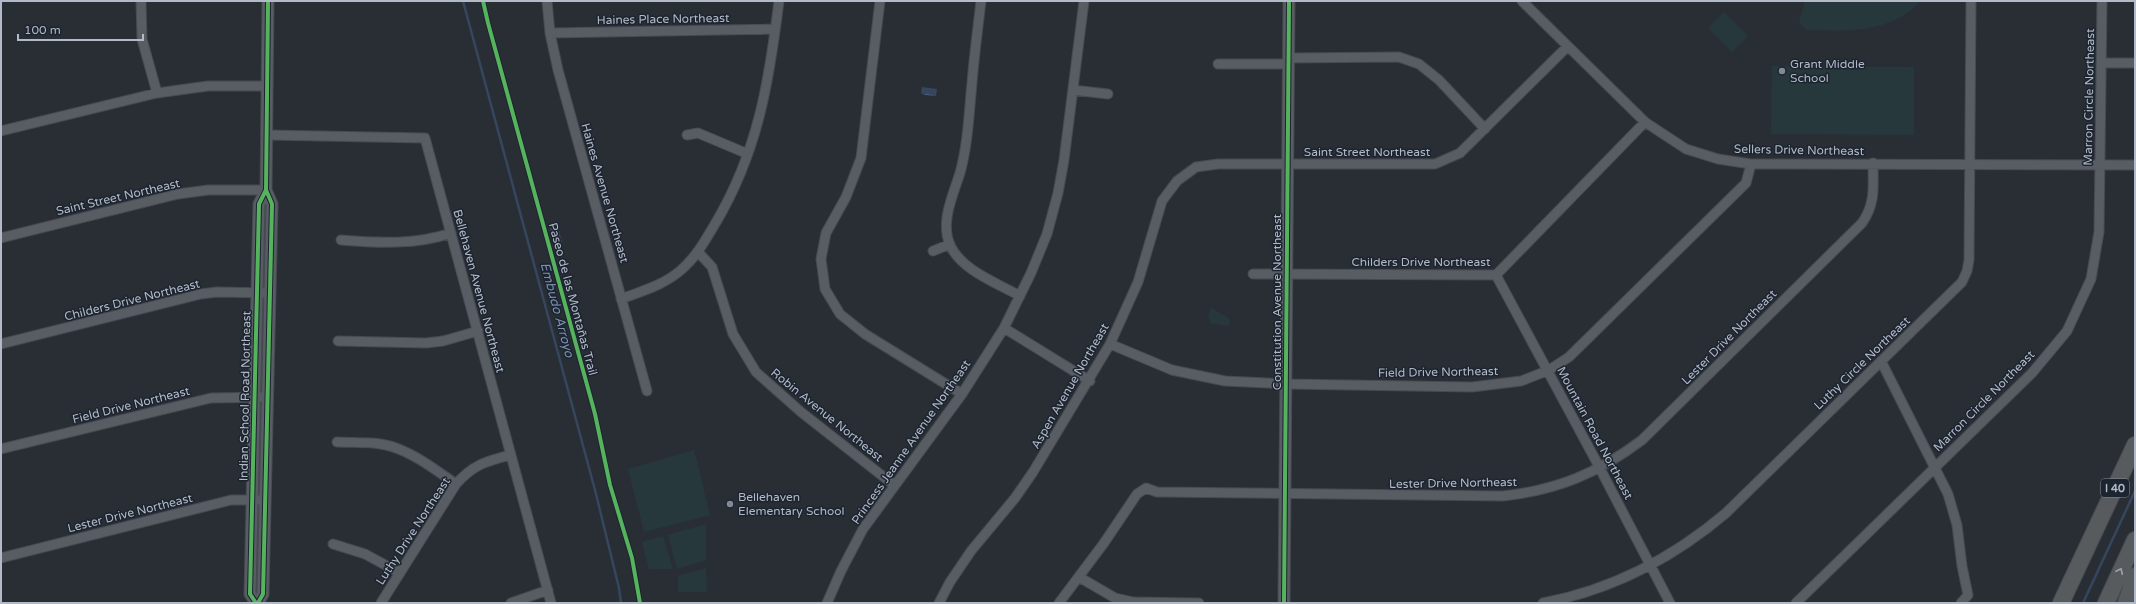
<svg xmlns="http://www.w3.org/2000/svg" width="2136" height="604" viewBox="0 0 2136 604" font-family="'Varela Round',sans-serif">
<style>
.green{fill:#26383b}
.water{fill:url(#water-ripples)}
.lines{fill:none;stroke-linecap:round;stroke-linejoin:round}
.stream{stroke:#35465e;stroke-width:2.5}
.minor-casing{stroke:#474a50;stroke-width:11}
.tertiary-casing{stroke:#474a50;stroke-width:13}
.motorway-casing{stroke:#464a51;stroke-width:18}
.minor{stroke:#585c63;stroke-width:9}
.tertiary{stroke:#585c63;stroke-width:11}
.motorway{stroke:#585b5e;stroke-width:16}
.cycleway-casing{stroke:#1c2430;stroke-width:6}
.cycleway{stroke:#56b35d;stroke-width:4}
.oneway{stroke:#9ca2ad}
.poi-dot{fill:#828994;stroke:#1c2430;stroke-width:1.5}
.labels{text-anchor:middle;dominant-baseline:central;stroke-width:3;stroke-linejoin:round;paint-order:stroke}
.shield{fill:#1c2430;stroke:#858d9a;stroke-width:1}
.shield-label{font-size:11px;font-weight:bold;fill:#b2bac7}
.street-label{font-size:12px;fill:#b2bac7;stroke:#1c2430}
.poi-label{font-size:12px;fill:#b2bac7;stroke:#1c2430;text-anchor:start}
.water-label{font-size:13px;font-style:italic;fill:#7a90af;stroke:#1c2430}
</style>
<defs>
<pattern id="water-ripples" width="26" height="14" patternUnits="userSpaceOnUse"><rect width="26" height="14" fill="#35465e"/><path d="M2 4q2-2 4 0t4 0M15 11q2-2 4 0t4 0" fill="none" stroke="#505f74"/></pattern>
</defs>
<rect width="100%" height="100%" fill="#292e35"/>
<path class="green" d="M1805,1H1921C1888,34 1849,31 1806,30L1799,22Z
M1724,12L1748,36L1732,52L1708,28Z
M1772,66L1914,67V135L1771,134Z
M1211,308L1229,318L1230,324L1228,326L1211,323L1208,315Z
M694,450L710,515L644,532L628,469Z
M706,524V560L677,569L668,535Z
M663,536L673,569H649L642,542Z
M706,568L707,592H678V576Z"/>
<path class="water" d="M922,87L937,89L936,96L924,95L921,93Z
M558,227L562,242L554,244L550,228Z"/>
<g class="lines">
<path class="stream" d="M463,1L595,490L619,588L621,603
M2083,603L2135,491"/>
<defs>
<path id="minor" d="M141,1L142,39L157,93
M547,1L550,33L558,70L647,391
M880,1L861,158L846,197L826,233L821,259L825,289L840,314L865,334L962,394
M981,1C978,28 974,56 972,83C969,113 968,144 960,173C953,195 940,222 950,245C961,270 997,283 1020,296
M1522,1L1645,122L1686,149L1718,159L1751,164L2135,165
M550,33L775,29
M1288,58L1399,57L1419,64L1439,80L1485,129
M2101,63H2135
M1218,64H1288
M1073,90L1108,94
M1,131L157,93L208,86H268
M267,135L425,138L551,603
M687,135L698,133L748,154
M1,238L178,194L208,190H266
M341,240C377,243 417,245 451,233
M933,251L950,244
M698,252L712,267L733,334L756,372L801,412L894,485
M1253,274L1496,275L1645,122
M1496,275L1595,459L1670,603
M621,299C642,291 664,285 681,270C696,257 705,241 715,224C758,152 769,82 779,1
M1004,328L1090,381
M338,341L426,343L443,341L478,331
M1,344L201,294L217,292L269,293
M1110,344L1172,370L1225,381L1287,384L1472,387L1521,381L1549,370L1569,357L1746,183L1751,164
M1881,361L1948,494L1957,525L1962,566L1968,595L1961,603
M337,442C357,443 378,441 396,448C418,456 437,471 456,484
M1,449L211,398L268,397
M333,544L365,554L400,573
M1,558L231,500H265
M1079,577L1115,598L1133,602L1199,603
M381,603L456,484C473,465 486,461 510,455
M511,603L548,590
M827,603L841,571L863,529L962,394L1004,328L1031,273L1047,234L1058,193L1064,160L1084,1
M939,603L950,582L971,551L1015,498L1033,472L1110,344L1138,282L1162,201L1177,181L1196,167L1218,164H1435L1460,153L1567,47
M1059,603L1104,543L1137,494L1146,488L1157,492L1503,496C1558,490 1598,473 1642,440L1862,223C1876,203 1873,186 1873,163
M1543,603C1611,590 1673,558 1726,513L1962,282L1967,271L1969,260L1971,1
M1796,603L2032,373L2067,331L2091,279L2099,232L2102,1"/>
<path id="tertiary" d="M256,603L250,594L259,204L266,190
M258,603L263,594L272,204L266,190L268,1
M1284,603L1289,1"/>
<path id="motorway" d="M2061,603L2135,445
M2106,603L2135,540
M2126,603L2135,576"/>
</defs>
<use href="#minor" class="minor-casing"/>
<use href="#tertiary" class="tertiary-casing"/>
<use href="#motorway" class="motorway-casing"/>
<use href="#minor" class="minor"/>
<use href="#tertiary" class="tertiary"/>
<use href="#motorway" class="motorway"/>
<defs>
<path id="cycleway" d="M483,1L488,23L595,414L610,485L632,558L640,603
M256,603L250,594L259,204L266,190
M258,603L263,594L272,204L266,190L268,1
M1284,603L1289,1"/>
</defs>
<use href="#cycleway" class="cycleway-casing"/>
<use href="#cycleway" class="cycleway"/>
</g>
<defs><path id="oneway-chevron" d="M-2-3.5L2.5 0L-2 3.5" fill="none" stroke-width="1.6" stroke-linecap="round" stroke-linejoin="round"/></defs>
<use class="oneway" href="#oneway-chevron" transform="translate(2120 571) rotate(-65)"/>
<g class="poi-dot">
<circle cx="1782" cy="71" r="4"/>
<circle cx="730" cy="504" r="4"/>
</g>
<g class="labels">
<rect class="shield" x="2101" y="479" width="28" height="18" rx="3"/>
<g class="shield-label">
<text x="2115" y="488">I 40</text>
</g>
<g class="street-label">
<text transform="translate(663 19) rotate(-1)">Haines Place Northeast</text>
<text transform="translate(2089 97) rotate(-89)">Marron Circle Northeast</text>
<text transform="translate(1799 150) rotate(1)">Sellers Drive Northeast</text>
<text x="1367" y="152">Saint Street Northeast</text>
<text transform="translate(605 193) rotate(74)">Haines Avenue Northeast</text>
<text transform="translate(118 197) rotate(-13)">Saint Street Northeast</text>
<text x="1421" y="262">Childers Drive Northeast</text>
<text transform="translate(479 291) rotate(75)">Bellehaven Avenue Northeast</text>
<text transform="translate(573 299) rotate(75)">Paseo de las Montañas Trail</text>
<text transform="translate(132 300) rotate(-14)">Childers Drive Northeast</text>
<text transform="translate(1277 302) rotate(-90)">Constitution Avenue Northeast</text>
<text transform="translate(1729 337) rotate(-45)">Lester Drive Northeast</text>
<text transform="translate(1862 363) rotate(-44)">Luthy Circle Northeast</text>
<text transform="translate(1438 372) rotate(-1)">Field Drive Northeast</text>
<text transform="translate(1070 386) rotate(-60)">Aspen Avenue Northeast</text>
<text transform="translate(245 396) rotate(-89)">Indian School Road Northeast</text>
<text transform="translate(1984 401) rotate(-45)">Marron Circle Northeast</text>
<text transform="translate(131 405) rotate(-14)">Field Drive Northeast</text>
<text transform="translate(827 415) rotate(39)">Robin Avenue Northeast</text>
<text transform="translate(1595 433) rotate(62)">Mountain Road Northeast</text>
<text transform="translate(911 442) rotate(-55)">Princess Jeanne Avenue Northeast</text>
<text transform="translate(1453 483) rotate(-1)">Lester Drive Northeast</text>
<text transform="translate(130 513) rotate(-14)">Lester Drive Northeast</text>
<text transform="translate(413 531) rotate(-57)">Luthy Drive Northeast</text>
</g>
<g class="poi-label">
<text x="1790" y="64">Grant Middle<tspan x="1790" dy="14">School</tspan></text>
<text x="738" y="497">Bellehaven<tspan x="738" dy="14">Elementary School</tspan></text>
</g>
<g class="water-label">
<text transform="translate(557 310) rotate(75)">Embudo Arroyo</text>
</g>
</g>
<rect width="2136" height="604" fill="none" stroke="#b2bac7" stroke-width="4"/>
<path d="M18 34v6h125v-6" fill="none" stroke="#b2bac7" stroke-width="2"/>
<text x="24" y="34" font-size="12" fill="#b2bac7" stroke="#1c2430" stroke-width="3" paint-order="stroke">100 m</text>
</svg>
